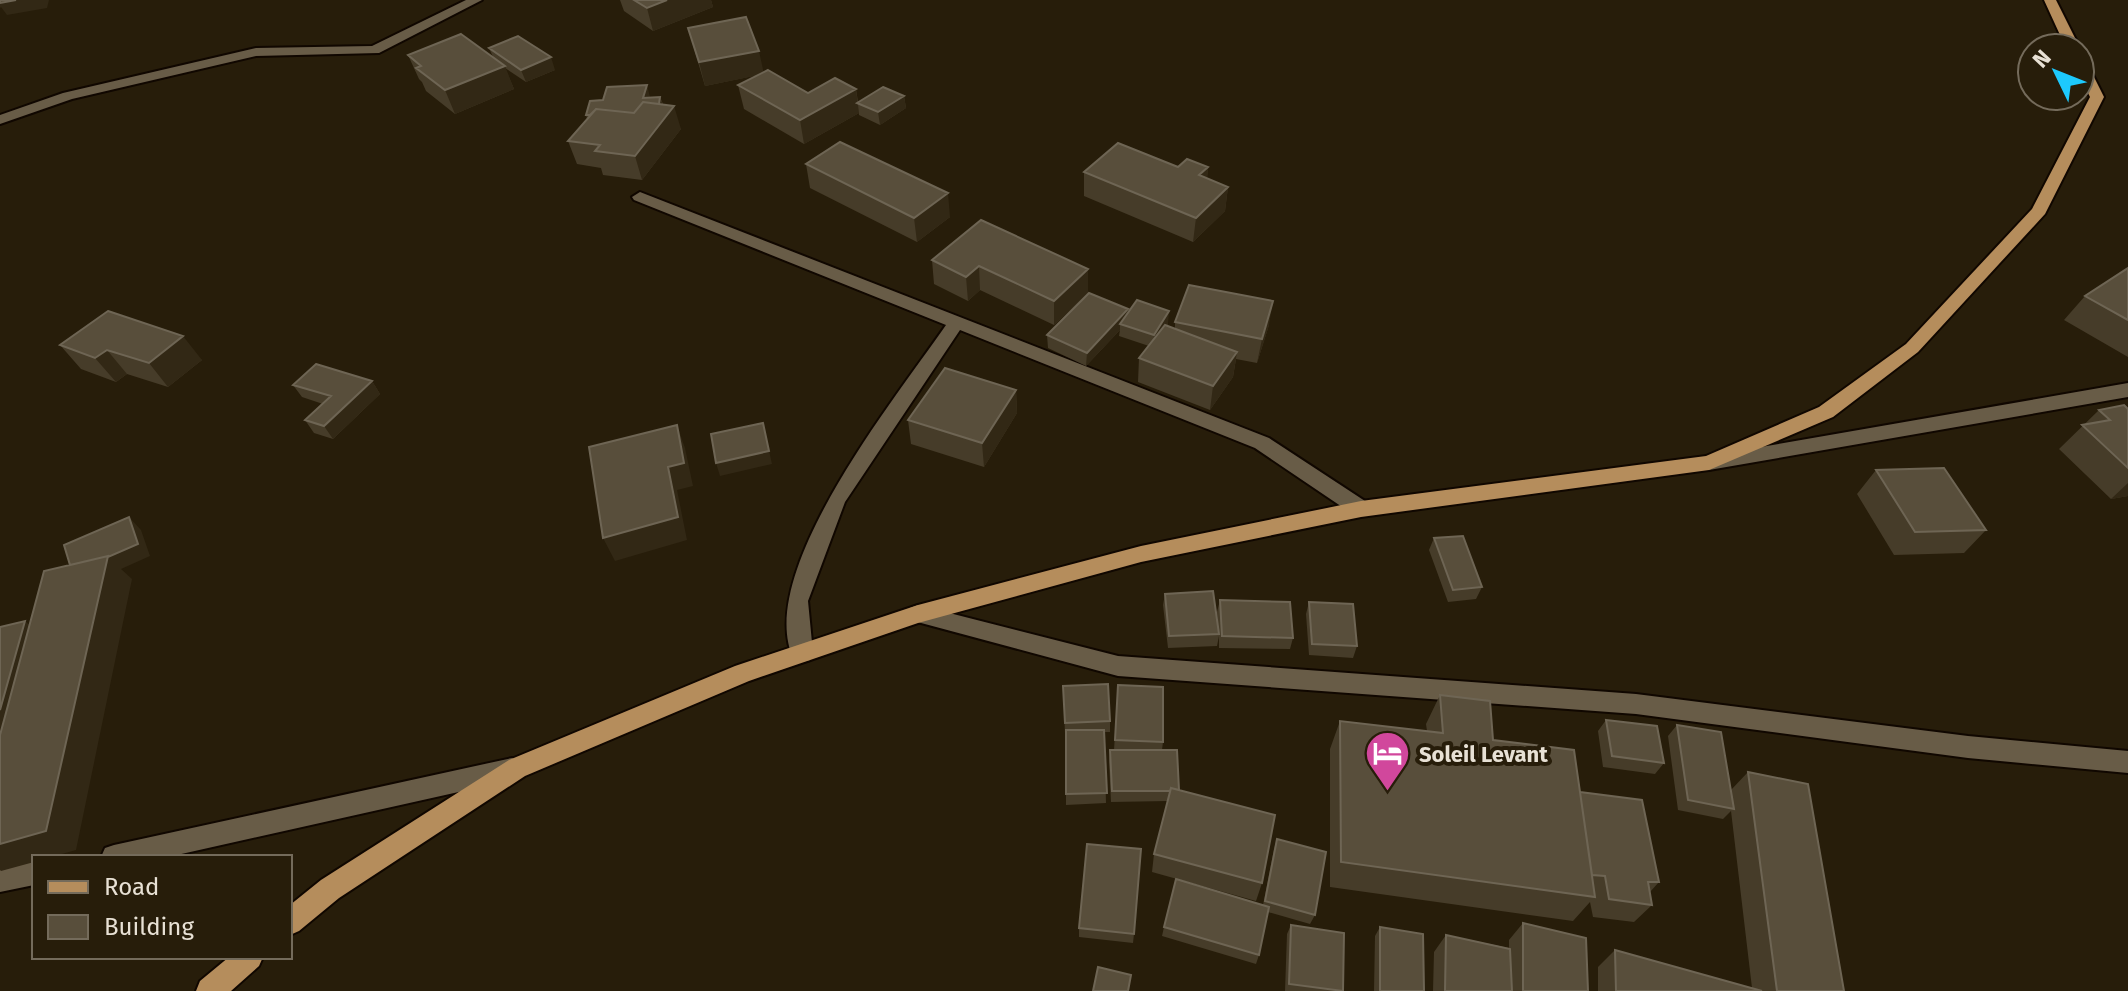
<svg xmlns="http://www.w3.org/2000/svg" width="2128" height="991" viewBox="0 0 2128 991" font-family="'Fira Sans',sans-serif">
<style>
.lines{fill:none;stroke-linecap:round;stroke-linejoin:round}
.minor-casing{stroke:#100700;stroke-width:4}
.major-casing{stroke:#100700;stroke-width:4}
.minor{fill:#685c47;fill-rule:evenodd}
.major{fill:#b58d5c;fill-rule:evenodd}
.wall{fill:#463c29}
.shaded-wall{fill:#322815}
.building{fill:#584e3b;stroke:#6e6554;stroke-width:2}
.labels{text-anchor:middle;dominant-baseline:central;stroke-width:8;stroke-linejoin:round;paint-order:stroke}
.poi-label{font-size:22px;font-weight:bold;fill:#e8e1d5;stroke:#271d0a;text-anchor:start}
</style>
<rect width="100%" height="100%" fill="#271d0a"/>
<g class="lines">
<defs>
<path id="minor" d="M466,0H482L379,53L256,56L72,99L0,124V115L63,93L256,48L372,46Z
M640,192L1269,438L1368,503L1371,509L1368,515H1354L1255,448L960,330L845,502L808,601L813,653L810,660L802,662L794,660C752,574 898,395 946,325L634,200L632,197Z
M2128,383V397L1709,470L1699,463L1709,456Z
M918,605L1118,656L1636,694L1968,736L2128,751V773L1968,758L1636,714L1118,676L910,620L907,614L910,608Z
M512,758L520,761L524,769L520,777L512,780L168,857H101L105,848L114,845Z
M34,861V885L0,892V868Z"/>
<path id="major" d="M2044,0H2056L2080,48H2066Z
M2080,59L2087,63L2104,97L2045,214L1918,352L1833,417L1709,470L1361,517L1141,562L918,623L749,681L525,776L339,898L299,931L290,935V905L321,880L509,760L735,666L918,605L1141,546L1361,501L1706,456L1819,407L1906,344L2032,209L2090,97L2080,77Z
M229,957H263L259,966L231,991H196L200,981Z"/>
</defs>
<use href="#minor" class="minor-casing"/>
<use href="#major" class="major-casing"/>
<use href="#minor" class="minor"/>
<use href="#major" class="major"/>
</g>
<path class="wall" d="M620,0H711L713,7L653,31L624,11Z
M688,28L764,73L808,93L856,89L858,102L904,96L906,108L880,125L859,115V113L804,144L744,109L738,85L758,75L705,86Z
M489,48L555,70L526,82L505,68L514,89L455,114L426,91L422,82L419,79L408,55L493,57Z
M650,97H660L663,104L681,129L642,180L603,175L601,168L577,164L568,141L587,119L586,115Z
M806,164L950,217L917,242L810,188Z
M1178,167H1208L1207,178L1228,187L1225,211L1193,242L1084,196V172Z
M932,260L1088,269V293L1054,325L980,290L968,301L934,284Z
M2128,268V357L2064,320L2085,296Z
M108,311L202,360L168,387L127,374L116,382L81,369L60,345Z
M1128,313L1168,324L1167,326L1175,329V322L1269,325L1257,363L1236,359L1233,377L1210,410L1138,382L1139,358L1149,346L1119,336L1120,330L1086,366L1048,348L1047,335Z
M372,381L380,394L333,439L314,433L305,420L323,404L302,397L293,385Z
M1016,390L1017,413L984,467L911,444L908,420Z
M2128,409V496L2111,499L2059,449L2099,410Z
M1876,470L1986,530L1964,553L1894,555L1857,494Z
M1434,538L1482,587L1476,599L1448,602L1429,550Z
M1165,594L1218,629L1217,612L1220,600L1293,638L1290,649L1219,648V636L1217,646L1168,648L1163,605Z
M1309,602L1357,646L1353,658L1309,655L1306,614Z
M1118,685L1163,742L1162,750L1179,790L1262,883L1256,901L1152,872L1154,854L1168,801L1111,802L1109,761L1110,750H1114Z
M1063,686L1110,721V732H1104L1106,803L1066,805V734H1065Z
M1440,695L1493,740L1580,792L1659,882L1650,892L1652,905L1634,922L1593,917L1590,902L1573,921L1330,887V749L1340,721L1427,731L1426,724Z
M1606,720L1664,763L1655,774L1603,767L1598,731Z
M1677,725L1731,790L1748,772L1844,991H1598V967L1615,950L1752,988L1731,811L1723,819L1678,810L1668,736Z
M1277,839L1315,915L1310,924L1268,912L1259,955L1256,964L1162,936L1164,927L1263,905L1274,849Z
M1523,923L1588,991H1433L1434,952L1446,935L1509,948V940Z
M1291,925L1343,991H1285L1287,934Z
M1380,927L1424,991H1374L1375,936Z
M1079,928L1134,934L1133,943L1079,937Z"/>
<path class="shaded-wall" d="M0,0H49L47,8L7,15L1,7L0,8Z
M667,0H711L713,7L653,31L647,8Z
M759,51L764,74L705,86L699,62Z
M551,57L555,70L526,82L521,70Z
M505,66L514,89L455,114L445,90Z
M647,85L650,97L643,98Z
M856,89L859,113L804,144L800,120Z
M904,96L906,108L880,125L878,112Z
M660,97L664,109L674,106L681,129L642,180L635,156L657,111Z
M1208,167L1206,191L1199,175Z
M1228,187L1225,211L1193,242L1196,218Z
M948,193L950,217L917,242L914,218Z
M979,266L980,290L968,301L966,277Z
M1088,269V293L1054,325V301Z
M1273,301L1269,325L1257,363L1262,339Z
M1128,309L1127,322L1120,324V330L1086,366L1087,353Z
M1169,311L1168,324L1153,348L1154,335Z
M183,336L202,360L168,387L149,363Z
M107,350L127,374L116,382L95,358Z
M1237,352L1233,377L1210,410L1213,386Z
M372,381L380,394L333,439L324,426Z
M1016,390L1017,413L984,467L982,443Z
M763,423L772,464L720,476L716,463Z
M677,425L685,448L693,486L677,490L687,540L615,561L603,538L668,467Z
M2128,483V496L2111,499Z
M129,517L141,530L150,556L121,569L132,579L76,850L51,857H34V862L1,871L0,870V844L86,585Z
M25,621L52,644L0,778V710Z"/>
<path class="building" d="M0,0H16L0,3Z
M634,0H667L647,8Z
M746,17L759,51L699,62L688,28Z
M461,34L505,66L445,90L416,68L421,66L408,55Z
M518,36L551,57L521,70L489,48Z
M768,70L808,93L835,78L856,89L800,120L738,85Z
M647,85L643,98L660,97L659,104L643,102L634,113L596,109L590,115H586L590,101L603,100L607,87Z
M883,87L904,96L878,112L857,103Z
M643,102L674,106L635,156L595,151L600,145L568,141L596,109L634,113Z
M840,142L948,193L914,218L806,164Z
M1118,143L1178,167L1187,159L1208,167L1199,175L1228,187L1196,218L1084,172Z
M981,220L1088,269L1054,301L979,266L966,277L932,260Z
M2128,268V320L2085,296Z
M1189,285L1273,301L1262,339L1175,322Z
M1089,293L1128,309L1087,353L1047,335Z
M1137,300L1169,311L1154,335L1120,324Z
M108,311L183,336L149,363L107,350L95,358L60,345Z
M1165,325L1237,352L1213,386L1139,358Z
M316,364L372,381L324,426L305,420L331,396L293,385Z
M945,368L1016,390L982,443L908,420Z
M2124,405L2128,409V468L2082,425L2110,420L2099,410Z
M763,423L769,451L716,463L711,434Z
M677,425L684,463L668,467L678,517L603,538L589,447Z
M1944,468L1986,530L1915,532L1876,470Z
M129,517L138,544L108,557V556L70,565L64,545Z
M1463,536L1482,587L1453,590L1434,538Z
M108,556L46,831L0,844V735L44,571Z
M1213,591L1219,634L1169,636L1165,594Z
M1220,600L1290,602L1293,638L1222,636Z
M1309,602L1353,604L1357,646L1312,644Z
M25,621L0,710V627Z
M1108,684L1110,721L1065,723L1063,686Z
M1118,685L1163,687V742L1115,740Z
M1440,695L1490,701L1493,740L1574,750L1595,897L1341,862L1340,721L1443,733Z
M1606,720L1657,726L1664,763L1612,756Z
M1677,725L1721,732L1734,809L1688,800Z
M1066,730H1104L1107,793L1066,794Z
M1110,750H1177L1179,790L1171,788L1170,791H1112Z
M1748,772L1808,784L1844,991H1777Z
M1171,788L1275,815L1262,883L1154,854Z
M1580,792L1642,800L1659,882H1648L1652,905L1609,899L1605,876L1592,875Z
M1277,839L1326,852L1315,915L1265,901Z
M1087,844L1141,849L1134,934L1079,928Z
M1176,879L1269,907L1259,955L1164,927Z
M1523,923L1586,938L1588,991H1523Z
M1291,925L1344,933L1343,991L1289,984Z
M1380,927L1423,934L1424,991H1380Z
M1446,935L1510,949L1512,991H1445Z
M1615,950L1762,991H1616Z
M1098,967L1131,975L1128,991H1093Z"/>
<defs>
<symbol id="hotel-pin" viewBox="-11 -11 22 30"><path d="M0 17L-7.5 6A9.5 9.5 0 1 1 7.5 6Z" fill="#d1479c" stroke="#271d0a"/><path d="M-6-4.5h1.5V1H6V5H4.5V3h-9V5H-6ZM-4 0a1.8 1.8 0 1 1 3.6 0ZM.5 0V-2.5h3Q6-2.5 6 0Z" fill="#fff"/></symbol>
</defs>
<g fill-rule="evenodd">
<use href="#hotel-pin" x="1362" y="728" width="51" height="69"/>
</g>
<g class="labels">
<g class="poi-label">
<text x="1419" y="754">Soleil Levant</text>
</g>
</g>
<rect x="32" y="855" width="260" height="104" fill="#271d0a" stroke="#746b5b" stroke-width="2"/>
<rect x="48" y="881" width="40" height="12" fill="#b58d5c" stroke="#746b5b" stroke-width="2"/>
<text x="104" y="895" font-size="24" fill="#e8e1d5">Road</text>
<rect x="48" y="915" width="40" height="24" fill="#584e3b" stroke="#746b5b" stroke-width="2"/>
<text x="104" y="935" font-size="24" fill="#e8e1d5">Building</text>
<g transform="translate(2056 72) rotate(313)"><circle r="38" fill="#271d0a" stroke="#746b5b" stroke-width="2"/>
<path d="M0-6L14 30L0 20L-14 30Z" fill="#1dc9fd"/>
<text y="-12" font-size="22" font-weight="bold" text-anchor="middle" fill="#e8e1d5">N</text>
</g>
</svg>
